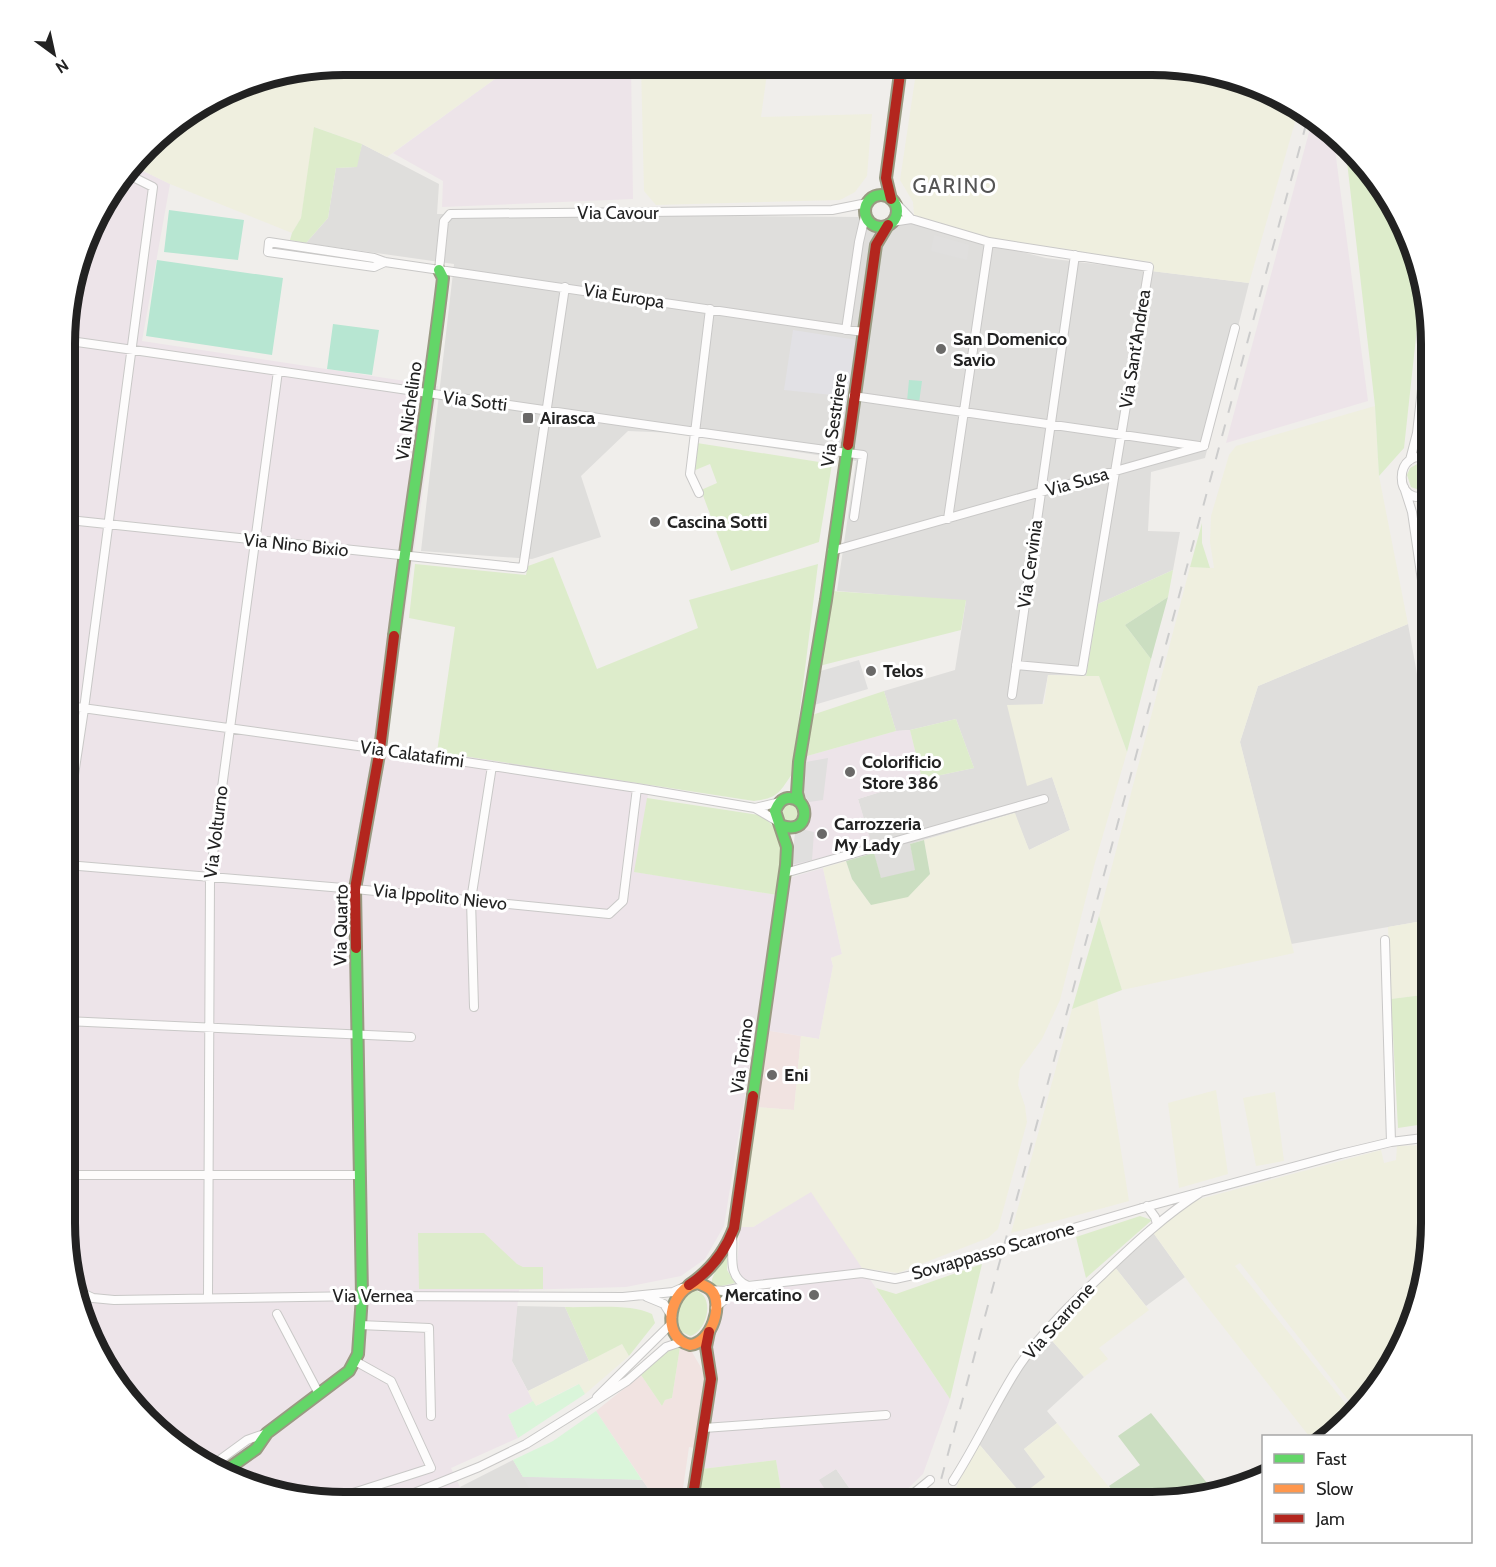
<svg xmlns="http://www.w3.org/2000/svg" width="1496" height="1567" viewBox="0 0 1496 1567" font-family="Cabin,sans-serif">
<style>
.residential{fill:#dfdedc}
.commercial{fill:#f1e3e1}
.industrial{fill:#ede4e9}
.farmland{fill:#efefdf}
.grass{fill:#ddeccb}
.forest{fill:#cbdec1}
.park{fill:#daf5da}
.pitch{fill:#b7e6d2}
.parking{fill:#e0dfde}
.plaza{fill:#e2e1e5}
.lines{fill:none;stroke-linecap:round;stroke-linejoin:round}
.street-casing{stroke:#c9c8c7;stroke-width:10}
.fast-casing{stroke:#999a82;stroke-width:14}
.slow-casing{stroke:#999a82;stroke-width:14}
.jam-casing{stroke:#999a82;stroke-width:14}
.street{stroke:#fdfcfc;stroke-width:8}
.fast{stroke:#63d668;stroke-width:10}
.slow{stroke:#ff974d;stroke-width:10}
.jam{stroke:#b3261e;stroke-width:10}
.rail{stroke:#ccc;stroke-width:2;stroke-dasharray:12 12;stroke-linecap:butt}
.street-bridge-casing{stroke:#c9c8c7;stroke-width:10;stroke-linecap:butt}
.street-bridge{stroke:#fdfcfc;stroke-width:8}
.poi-dot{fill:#6a6968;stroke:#fff;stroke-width:2}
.labels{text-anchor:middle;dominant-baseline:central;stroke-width:6;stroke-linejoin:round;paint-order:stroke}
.street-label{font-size:18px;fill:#222;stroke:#fff}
.poi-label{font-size:18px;font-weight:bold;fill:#222;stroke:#fff;text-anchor:start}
.quarter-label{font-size:21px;letter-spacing:1.5px;fill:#555;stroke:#fff}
.rim{fill:none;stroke:#222;stroke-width:8}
</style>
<rect width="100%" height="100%" fill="#f0eeeb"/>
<path class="residential" d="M362,144L439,184L437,214L861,217L908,223L1046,258L1249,283L1205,458L1151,472L1148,531L1180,532L1173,570L1098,604L1086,676L1048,675L1027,785L1052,777L1070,830L1029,850L1014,813L910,844L916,870L881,879L858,799L922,779L974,768L956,719L910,730L896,731L884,691L955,670L966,601L837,591L856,461L674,433L628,431L581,476L601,537L532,559L421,551L454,264L306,243L328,218L336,168L356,167Z
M1408,624L1431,752V836L1422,838L1428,920L1291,944L1240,742L1258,686Z
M1152,1231L1185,1277L1146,1306L1114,1266Z
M517,1306L565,1307L589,1361L528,1391L512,1361Z
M1047,1335L1084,1377L1047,1411L1057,1423L1024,1449L1046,1477L1022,1495L979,1444L1016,1377Z
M513,1460L523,1477L642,1480L657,1502H467L460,1487Z
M836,1469L859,1502H808L825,1491L818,1480Z"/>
<path class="commercial" d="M765,1030L801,1036L794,1110L755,1107Z
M680,1347L692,1352L703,1371L705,1387L695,1448L689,1447L681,1502H657L596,1411L641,1375L662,1406L665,1400L672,1398Z"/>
<path class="industrial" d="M514,65H631L633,199L442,207L443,181L393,153Z
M1312,121L1334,142L1368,401L1226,443Z
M133,166L170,184L142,341L438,386L386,744L650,783L635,872L777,895L724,1226L705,1259L681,1276L626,1287L519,1290L512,1361L533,1401L508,1415L518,1438L451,1468L467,1502H326L205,1465L112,1378L79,1313L65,1241L70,290L102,204Z
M910,730L922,779L858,799L872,845L790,870L795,834L806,824L810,811L809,802L803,792L807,756L896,731Z
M823,868L842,954L831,958L833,966L819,1039L765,1030L789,878Z
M811,1191L950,1399L923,1474L894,1502H859L836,1469L819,1480L826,1491L808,1502H783L776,1460L702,1469L708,1349L718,1318L726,1302L736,1293L754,1288V1280H744L737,1269L740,1227H753Z"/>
<path class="farmland" d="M344,65H514L387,157L362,144L315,127L301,218L292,233L170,184L133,166L160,134L254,79Z
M641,65L768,66L761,117L872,114L867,176L855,192L840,200L656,205L644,191Z
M917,66L1188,67L1292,102L1299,108L1249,283L1151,271L1152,262L1084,254L1067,249L998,240L914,215L913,202L900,180Z
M1375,406L1379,476L1408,624L1258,686L1240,742L1294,953L1122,990L1099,916L1190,567L1214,568L1210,542L1211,516L1229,455L1236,446Z
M1048,675L1099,676L1127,752L1094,866L1060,1000L1042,1039L1020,1069L1018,1085L1025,1106L1027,1122L998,1229L988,1238L898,1273L862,1268L811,1192L753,1227H740L755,1107L794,1110L801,1036L819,1039L833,966L831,958L842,954L823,868L846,861L852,879L871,905L930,874L924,840L1015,813L1029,850L1070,830L1052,777L1027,786L1007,705L1044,704Z
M1428,920L1431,949V994L1391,999L1388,927Z
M1097,999L1129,1201L1011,1233L1072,1009Z
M1216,1090L1228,1174L1179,1188L1168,1103Z
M1275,1092L1284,1161L1256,1166L1243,1098Z
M1431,1145V1241L1394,1362L1353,1406L1240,1263L1235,1266L1350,1409L1325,1436H1309L1195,1291L1152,1231L1190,1203L1200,1199L1381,1150L1384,1163L1396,1160L1397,1146Z
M1114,1266L1149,1310L1099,1348L1108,1359L1084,1377L1047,1335L1071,1307Z
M622,1344L629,1356L585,1394L578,1384L535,1406L528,1391Z
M1057,1423L1121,1502H950L960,1479L979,1444L1022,1495L1045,1477L1024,1449Z"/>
<path class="grass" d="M314,127L362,144L357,167L336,168L328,218L306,243L290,240L292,233L301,218Z
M1346,153L1384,189L1417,254L1422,282L1404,448L1379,476L1375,406Z
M1431,358V442L1423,434Z
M697,443L832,464L819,542L731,571L701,490L717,483L710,464L693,471Z
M1421,462L1431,466V487L1422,491L1411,487L1407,475L1410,468Z
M1202,523V543L1210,568L1190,567Z
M553,557L597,669L698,628L689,600L818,564L792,774C779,793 778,798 754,801L437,752L455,627L409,618L415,564L526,575L528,566Z
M1173,570L1168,597L1125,625L1151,659L1127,752L1099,676H1086L1098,604Z
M831,591L966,600L961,630L819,666Z
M884,691L896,731L807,756L812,715Z
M956,719L974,768L922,779L910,730Z
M647,798L759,815C791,833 779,864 777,895L634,872Z
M780 812a10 10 0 1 1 20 0a10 10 0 1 1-20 0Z
M1431,836V949L1422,838Z
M1099,916L1122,990L1072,1009Z
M1431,994V1123L1398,1128L1391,999Z
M1140,1216L1152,1220L1086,1278L1076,1237Z
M418,1233H484L517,1264L523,1267H543V1289H419Z
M728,1254L727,1270L735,1283L717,1287L712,1283V1279L717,1267Z
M982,1264L950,1399L876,1288L896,1294Z
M692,1290C716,1291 709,1331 690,1336L680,1331L675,1322L680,1298Z
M565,1307C590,1308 630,1303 652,1314L655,1323L629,1356L622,1344L589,1361Z
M680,1347L672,1398L665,1400L662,1406L641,1375C653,1363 662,1348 680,1347Z
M776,1460L783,1502H699L702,1469Z"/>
<path class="forest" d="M1168,597L1151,659L1125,625Z
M924,840L930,874L908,897L871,905L852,879L846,861L874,853L881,878L915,870L910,844Z
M1151,1413L1215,1493L1170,1502H1121L1109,1486L1140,1465L1118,1436Z"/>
<path class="park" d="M579,1384L585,1394L518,1438L508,1415L533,1401L536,1406Z
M596,1411L642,1480L523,1477L513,1460L553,1441Z"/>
<path class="pitch" d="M169,210L244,220L238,260L164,252Z
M157,260L283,278L272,355L146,336Z
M333,324L379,330L372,375L327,369Z
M909,380L922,381L919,403L907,401Z"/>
<path class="parking" d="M934,235L969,245L967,260L931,251Z
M859,660L868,689L814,705L817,672Z
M828,758L823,800L809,802L803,792L806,762Z
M801,829L814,832L812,860L791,865L795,834Z
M523,1477L642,1480L657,1502H537Z"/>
<path class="plaza" d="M793,330L857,340L841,439L827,437L832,395L784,390Z"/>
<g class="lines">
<defs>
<path id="street" d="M893,200L911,219
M892,222L911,219L989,242L1149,267L1082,671L1016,665
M385,262L374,267L268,252L269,242L374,258L385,262L863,332
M439,270L444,221L450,214L832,210L867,203
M846,330L859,242L865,216
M70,341C334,378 598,420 863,455L854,517
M853,396L1199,446
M1417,433L1430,319
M1204,446L1235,328
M1410,460L1417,433L1431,460
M1431,460C1393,442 1391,512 1431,494
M1404,487L1412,512L1431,642
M699,493L690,474L710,309
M1425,496L1423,518L1431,577
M948,519L989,242
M69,520L523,568L565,287
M832,551L1204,446
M1012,695L1075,255
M68,706L380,749L637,788L755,808L777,821
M755,808L780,802
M67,821L84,709L153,187L127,174
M67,865L355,889L609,914L623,901L637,788
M785,873L1044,799
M1385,940L1391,1142
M474,1007L471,900L492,766
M66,1021L411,1037
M65,1175H360
M1147,1206L1155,1217L1157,1224
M1142,1208L1341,1154L1391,1142L1431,1137
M732,1235C734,1254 726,1277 748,1286
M75,1289L81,1293L84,1301L79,1311
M711,1290L724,1291L748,1286L862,1273L895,1279L913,1275
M80,1292L93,1298L114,1300L362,1296L623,1297L673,1292L682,1288
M208,1297L210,877L278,371
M647,1297L664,1304L672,1317
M715,1308L735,1291
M277,1314L319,1394
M360,1325L429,1328L431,1416
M597,1397L671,1324
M704,1428L886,1415
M210,1467L247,1440L267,1433
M953,1481C977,1444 995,1403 1019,1366C1042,1332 1073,1302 1103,1274C1134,1244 1165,1215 1201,1192
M325,1502L431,1468L391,1381L355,1361
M392,1502L479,1467L526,1444L627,1381L666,1347L681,1342
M903,1502L930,1480"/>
<path id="fast" d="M865 211a16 16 0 1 1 32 0a16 16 0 1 1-32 0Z
M394,636C409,516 429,398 443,278L439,270
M799,800L797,793L799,762L826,600L848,445
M753,1096L786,865L787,847L775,811C778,804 781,799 788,798C811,796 811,838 780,825
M225,1471L256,1449L267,1433L349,1371L358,1354L362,1296L356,948"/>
<path id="slow" d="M698,1283C702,1285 708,1287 711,1290C724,1303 712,1343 690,1345C659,1337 670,1287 698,1283Z"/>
<path id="jam" d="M891,199L886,178L901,66
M848,445L876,245L888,225
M356,948L355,889L380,749L394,636
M689,1285C710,1271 725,1252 734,1228L753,1096
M692,1502L711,1379L706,1347L709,1332"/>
</defs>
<use href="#street" class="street-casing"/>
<use href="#fast" class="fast-casing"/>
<use href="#slow" class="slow-casing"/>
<use href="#jam" class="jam-casing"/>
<use href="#street" class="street"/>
<use href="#fast" class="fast"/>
<use href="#slow" class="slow"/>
<use href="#jam" class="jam"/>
<path class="rail" d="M935,1502L1308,117"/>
<defs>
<path id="street-bridge" d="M913,1275L1142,1208"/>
</defs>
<use href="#street-bridge" class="street-bridge-casing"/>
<use href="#street-bridge" class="street-bridge"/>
</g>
<g class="poi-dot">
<circle cx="941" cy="349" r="6"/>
<rect x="522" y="412" width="12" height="12" rx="3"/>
<circle cx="655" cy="522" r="6"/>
<circle cx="871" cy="671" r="6"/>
<circle cx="850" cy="772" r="6"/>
<circle cx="822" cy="834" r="6"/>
<circle cx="772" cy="1075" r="6"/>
<circle cx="814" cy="1295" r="6"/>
</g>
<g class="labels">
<g class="street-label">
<text x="618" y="213">Via Cavour</text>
<text transform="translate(624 296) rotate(9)">Via Europa</text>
<text transform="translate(1135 349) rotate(-81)">Via Sant'Andrea</text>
<text transform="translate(475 401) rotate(7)">Via Sotti</text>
<text transform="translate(409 411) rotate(-82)">Via Nichelino</text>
<text transform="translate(834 420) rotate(-82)">Via Sestriere</text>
<text transform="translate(1077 482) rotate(-16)">Via Susa</text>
<text transform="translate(296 545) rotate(6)">Via Nino Bixio</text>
<text transform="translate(1030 564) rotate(-82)">Via Cervinia</text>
<text transform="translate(412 754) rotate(8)">Via Calatafimi</text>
<text transform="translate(216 832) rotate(-83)">Via Volturno</text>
<text transform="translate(440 897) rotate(6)">Via Ippolito Nievo</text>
<text transform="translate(341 925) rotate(-89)">Via Quarto</text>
<text transform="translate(742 1056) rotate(-82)">Via Torino</text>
<text transform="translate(993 1251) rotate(-16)">Sovrappasso Scarrone</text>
<text x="373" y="1296">Via Vernea</text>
<text transform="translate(1059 1321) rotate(-48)">Via Scarrone</text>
</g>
<g class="poi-label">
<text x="953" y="339">San Domenico<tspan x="953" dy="21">Savio</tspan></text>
<text x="540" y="418">Airasca</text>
<text x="667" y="522">Cascina Sotti</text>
<text x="883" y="671">Telos</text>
<text x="862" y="762">Colorificio<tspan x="862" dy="21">Store 386</tspan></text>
<text x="834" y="824">Carrozzeria<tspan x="834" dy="21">My Lady</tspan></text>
<text x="784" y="1075">Eni</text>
<text x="802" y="1295" text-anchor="end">Mercatino</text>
</g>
<g class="quarter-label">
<text x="955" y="185">GARINO</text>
</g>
</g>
<path d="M0 0H1496V1567H0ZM344 75H1152A269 269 0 0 1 1421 344V1223A269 269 0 0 1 1152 1492H344A269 269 0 0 1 75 1223V344A269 269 0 0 1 344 75Z" fill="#fff" fill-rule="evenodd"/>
<path class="rim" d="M344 75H1152A269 269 0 0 1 1421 344V1223A269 269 0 0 1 1152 1492H344A269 269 0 0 1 75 1223V344A269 269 0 0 1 344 75Z"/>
<rect x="1262" y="1435" width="210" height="108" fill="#ffffff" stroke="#a7a7a7" stroke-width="1.5"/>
<rect x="1274" y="1454" width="30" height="9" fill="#63d668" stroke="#a7a7a7" stroke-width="1.5"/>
<text x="1316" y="1465" font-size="18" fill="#222222">Fast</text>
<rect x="1274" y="1484" width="30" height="9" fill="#ff974d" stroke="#a7a7a7" stroke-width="1.5"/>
<text x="1316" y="1495" font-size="18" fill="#222222">Slow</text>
<rect x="1274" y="1514" width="30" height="9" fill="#b3261e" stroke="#a7a7a7" stroke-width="1.5"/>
<text x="1316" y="1525" font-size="18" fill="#222222">Jam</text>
<g transform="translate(54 54) rotate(147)" stroke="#ffffff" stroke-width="4.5" paint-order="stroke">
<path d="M0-4.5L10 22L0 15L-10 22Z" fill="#222222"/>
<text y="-9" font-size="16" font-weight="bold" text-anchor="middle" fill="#222222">N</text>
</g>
</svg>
